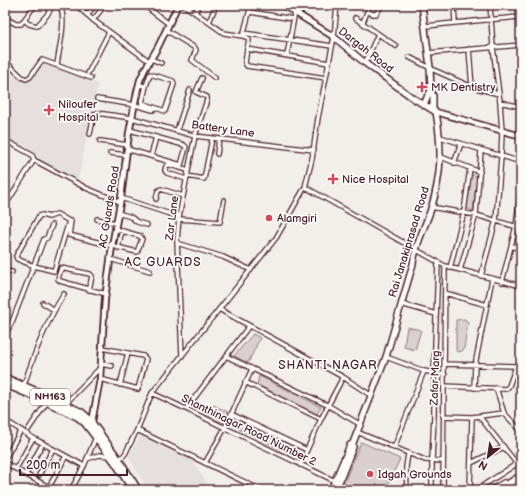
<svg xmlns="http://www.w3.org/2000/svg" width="526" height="495" viewBox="0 0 526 495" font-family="'Balsamiq Sans',sans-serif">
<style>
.built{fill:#e5dfdd}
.green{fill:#d9d0cf;stroke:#92787d}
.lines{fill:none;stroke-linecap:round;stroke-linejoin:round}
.minor-casing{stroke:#4a1f2b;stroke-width:6}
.tertiary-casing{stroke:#4a1f2b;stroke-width:8}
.secondary-casing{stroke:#4a1f2b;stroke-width:8}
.primary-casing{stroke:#4a1f2b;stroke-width:8}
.trunk-casing{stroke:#4a1f2b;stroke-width:9}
.minor{stroke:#fdfcf7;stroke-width:3.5}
.tertiary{stroke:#fdfcf7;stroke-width:4.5}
.secondary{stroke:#fdfcf7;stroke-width:5}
.primary{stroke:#fdfcf7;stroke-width:5.5}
.trunk{stroke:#fdfcf7;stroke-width:6}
.poi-dot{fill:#d1495b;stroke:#fdfcf7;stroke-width:1.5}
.labels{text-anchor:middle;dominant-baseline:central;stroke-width:3.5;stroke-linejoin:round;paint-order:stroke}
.shield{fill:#fdfcf7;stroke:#806168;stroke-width:1}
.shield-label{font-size:10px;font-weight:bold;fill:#4a1f2b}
.street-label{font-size:11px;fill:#4a1f2b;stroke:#fdfcf7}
.poi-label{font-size:11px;fill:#4a1f2b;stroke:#fdfcf7;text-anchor:start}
.neighbourhood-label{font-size:12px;letter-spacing:1px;fill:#4a1f2b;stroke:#fdfcf7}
</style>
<rect width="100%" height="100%" fill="#f2efeb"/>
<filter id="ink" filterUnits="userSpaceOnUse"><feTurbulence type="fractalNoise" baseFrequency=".025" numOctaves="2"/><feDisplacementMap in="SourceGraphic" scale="8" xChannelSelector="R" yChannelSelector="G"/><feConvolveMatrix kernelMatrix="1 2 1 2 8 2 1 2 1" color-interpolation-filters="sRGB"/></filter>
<g filter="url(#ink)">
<path class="built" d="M41,60L98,84L78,181L41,161L35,155L5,137V62L28,77Z
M142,435L192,459L207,484L206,490H148L128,455Z"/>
<path class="green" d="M471,174L477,177L473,211L465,208Z
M465,319L468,323L464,349L462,351L457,352L456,350V320Z
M407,327L421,330L415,350L404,347Z
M253,334L260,338L248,363L234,356Z
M259,376L321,407L316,415L257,385Z
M213,405L228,412L223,423L205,414Z
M238,418L297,448L292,455L233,426Z
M361,442L400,459L385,490H341Z"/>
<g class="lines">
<defs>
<path id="minor" d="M76,5L93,20L149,61
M144,5L169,24
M184,5L224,33L243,36
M251,5L243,36L248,38L249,40L247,49L329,63
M454,5L455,23
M250,12L293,19
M368,12L373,14H376L382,5
M195,13L199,5
M87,15L95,5
M5,18L16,24H21L35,5
M355,18L396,46
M24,20L29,24L37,26L47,15L53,5
M93,20L105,5
M209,22L216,5
M363,22L370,5
M425,26C457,23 489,19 521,17
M166,30L195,48L196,50L192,60L215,78
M243,33L332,46
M247,49L245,63L247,66L326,78
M469,49L472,87
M428,53L521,45
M287,55L295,12
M409,57L436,71L472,87L499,94
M151,59L161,63
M5,61L22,77L26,79L30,77L42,60L91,78
M365,63L378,34
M57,65C59,48 67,21 60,5
M88,73L109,32
M139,85L146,86L142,103L165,111L174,84L173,81L150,74L146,86
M97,99L135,105L153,110
M500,102L521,107
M177,130L190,90
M90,134L94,115L97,113L132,118L195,136L314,150
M440,137L521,162
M5,140L32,155L34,160L86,188L120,202
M100,141L128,145
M127,149L181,165L186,147L184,145L130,130
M110,153L126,155
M217,154L219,139
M151,156L156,137
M441,157L480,172
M454,163L461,144
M187,176L204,179L212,139
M186,179L167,173C164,171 165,168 167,165H170L188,170
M305,187L445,266L521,286
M121,198L179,217
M156,199L158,191L161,189L183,196
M5,206L34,160
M431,207L476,215L521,228
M118,213L131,217L137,222L147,225
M57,214L69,221L54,271L34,266L17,259L16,256L39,216L42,215L49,217Z
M97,219L116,223
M179,219L220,222L224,200
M71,221L69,235L137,252L142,239L140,236L115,229
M177,243L223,257L251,270
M511,246L521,249
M118,248L122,230
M110,259L150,271
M450,268L464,212L470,168
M460,270L476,215L481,151
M5,271L12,272
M481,276L496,220L501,157L502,132L500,102L493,47L490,5
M502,282L516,226L521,186
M519,286L521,277
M89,290L92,276L90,274L61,268L58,279L60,281L106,294
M445,293L487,305
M43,303L54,310
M401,304L436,314
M219,309L343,377L372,396
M5,335L12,322L44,239L47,238L52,225
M182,356L177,241L179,217L195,136L207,100V97L196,92L202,78
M226,356L329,406L361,425
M386,357L424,371L445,375
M101,364L112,366
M100,379L138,389L146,359L143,356L102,348
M245,382L321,419
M24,385C34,354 46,322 64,294
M120,385L128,353
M444,386L506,389L509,386L516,366L445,364
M474,388L475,365L492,279
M496,388L504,413L521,431
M152,393L186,409L337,482
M65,404L101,367
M186,409L249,326
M231,414L307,450
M443,416L472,417L504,413
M479,416L517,464
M11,424L33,438L84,466
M28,430L47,402
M137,430L261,490
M357,432L425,460L443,461
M394,448L424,371
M5,459L21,430
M87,459L99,455L111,456
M119,460L125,454L137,430L152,393L276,238L305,187L312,159L318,118L334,37L337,5
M5,463L54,490
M205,463L225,428L252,369
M471,463L504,447
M300,465L321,419L343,377
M16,469L33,438
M26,474L43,443
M39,475L53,449
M49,487L66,456
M71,490L84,466L96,437
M407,490L406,467L408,454
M432,490V460L434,416V374L438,263
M443,490L445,266
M470,490L472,417
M476,490L521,461"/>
<path id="tertiary" d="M436,112L521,136
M92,422L100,379L105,299L112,246L121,198L129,133L137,92L140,80L145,69L158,47L178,5"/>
<path id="secondary" d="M283,5L334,37L365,63L413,98L436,112C442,147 442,174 431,209C425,227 415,245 413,264L386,357L353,443V447L336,490
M422,5L430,67L431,91L433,96V110
M424,105L428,95L431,91
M331,490L350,445L353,443"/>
<path id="primary" d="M492,490L504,483
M510,490L521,483"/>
<path id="trunk" d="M5,378L45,395L81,412L89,419L119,460L138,490
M5,384L43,400L78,417L85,423L115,462L133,490
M498,490L521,476"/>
</defs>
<use href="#minor" class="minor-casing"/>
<use href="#tertiary" class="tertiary-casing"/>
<use href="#secondary" class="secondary-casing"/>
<use href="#primary" class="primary-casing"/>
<use href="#trunk" class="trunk-casing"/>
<use href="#minor" class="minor"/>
<use href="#tertiary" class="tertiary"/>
<use href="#secondary" class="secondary"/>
<use href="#primary" class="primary"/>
<use href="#trunk" class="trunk"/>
</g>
</g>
<g class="poi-dot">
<path d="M420 81h4v4h4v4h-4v4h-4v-4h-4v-4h4z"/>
<path d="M47 104h4v4h4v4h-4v4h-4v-4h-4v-4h4z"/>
<path d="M331 173h4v4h4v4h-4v4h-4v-4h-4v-4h4z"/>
<circle cx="269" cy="218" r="4"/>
<circle cx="370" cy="474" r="4"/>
</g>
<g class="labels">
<rect class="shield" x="30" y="389" width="40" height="16" rx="3"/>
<g class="shield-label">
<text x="50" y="397">NH163</text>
</g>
<g class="street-label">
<text transform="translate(366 50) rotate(38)">Dargah Road</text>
<text transform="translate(223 129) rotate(8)">Battery Lane</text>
<text transform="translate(109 207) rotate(-81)">AC Guards Road</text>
<text transform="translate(172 218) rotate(-83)">Zar Lane</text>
<text transform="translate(409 242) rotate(-73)">Rai Janakiprasad Road</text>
<text transform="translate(435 378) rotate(-88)">Zafar Marg</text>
<text transform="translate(249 430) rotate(26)">Shanthinagar Road Number 2</text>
</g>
<g class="poi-label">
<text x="431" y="87">MK Dentistry</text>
<text x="58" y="104">Niloufer<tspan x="58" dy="13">Hospital</tspan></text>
<text x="342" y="179">Nice Hospital</text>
<text x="277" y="218">Alamgiri</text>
<text x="378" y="474">Idgah Grounds</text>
</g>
<g class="neighbourhood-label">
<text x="163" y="262">AC GUARDS</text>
<text x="328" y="365">SHANTI NAGAR</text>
</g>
</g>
<rect width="526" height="495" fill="none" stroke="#fdfcf7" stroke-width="20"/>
<rect x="10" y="10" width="506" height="475" fill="none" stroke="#4a1f2b" stroke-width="1.5" filter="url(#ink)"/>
<g transform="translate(488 457) rotate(210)" stroke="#fdfcf7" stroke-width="3" paint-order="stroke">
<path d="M0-3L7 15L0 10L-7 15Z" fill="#4a1f2b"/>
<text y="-6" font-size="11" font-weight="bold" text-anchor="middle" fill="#4a1f2b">N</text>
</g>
<path d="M20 469v6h107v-6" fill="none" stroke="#4a1f2b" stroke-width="2"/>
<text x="26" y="469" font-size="12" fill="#4a1f2b" stroke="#fdfcf7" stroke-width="3" paint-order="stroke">200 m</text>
</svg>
